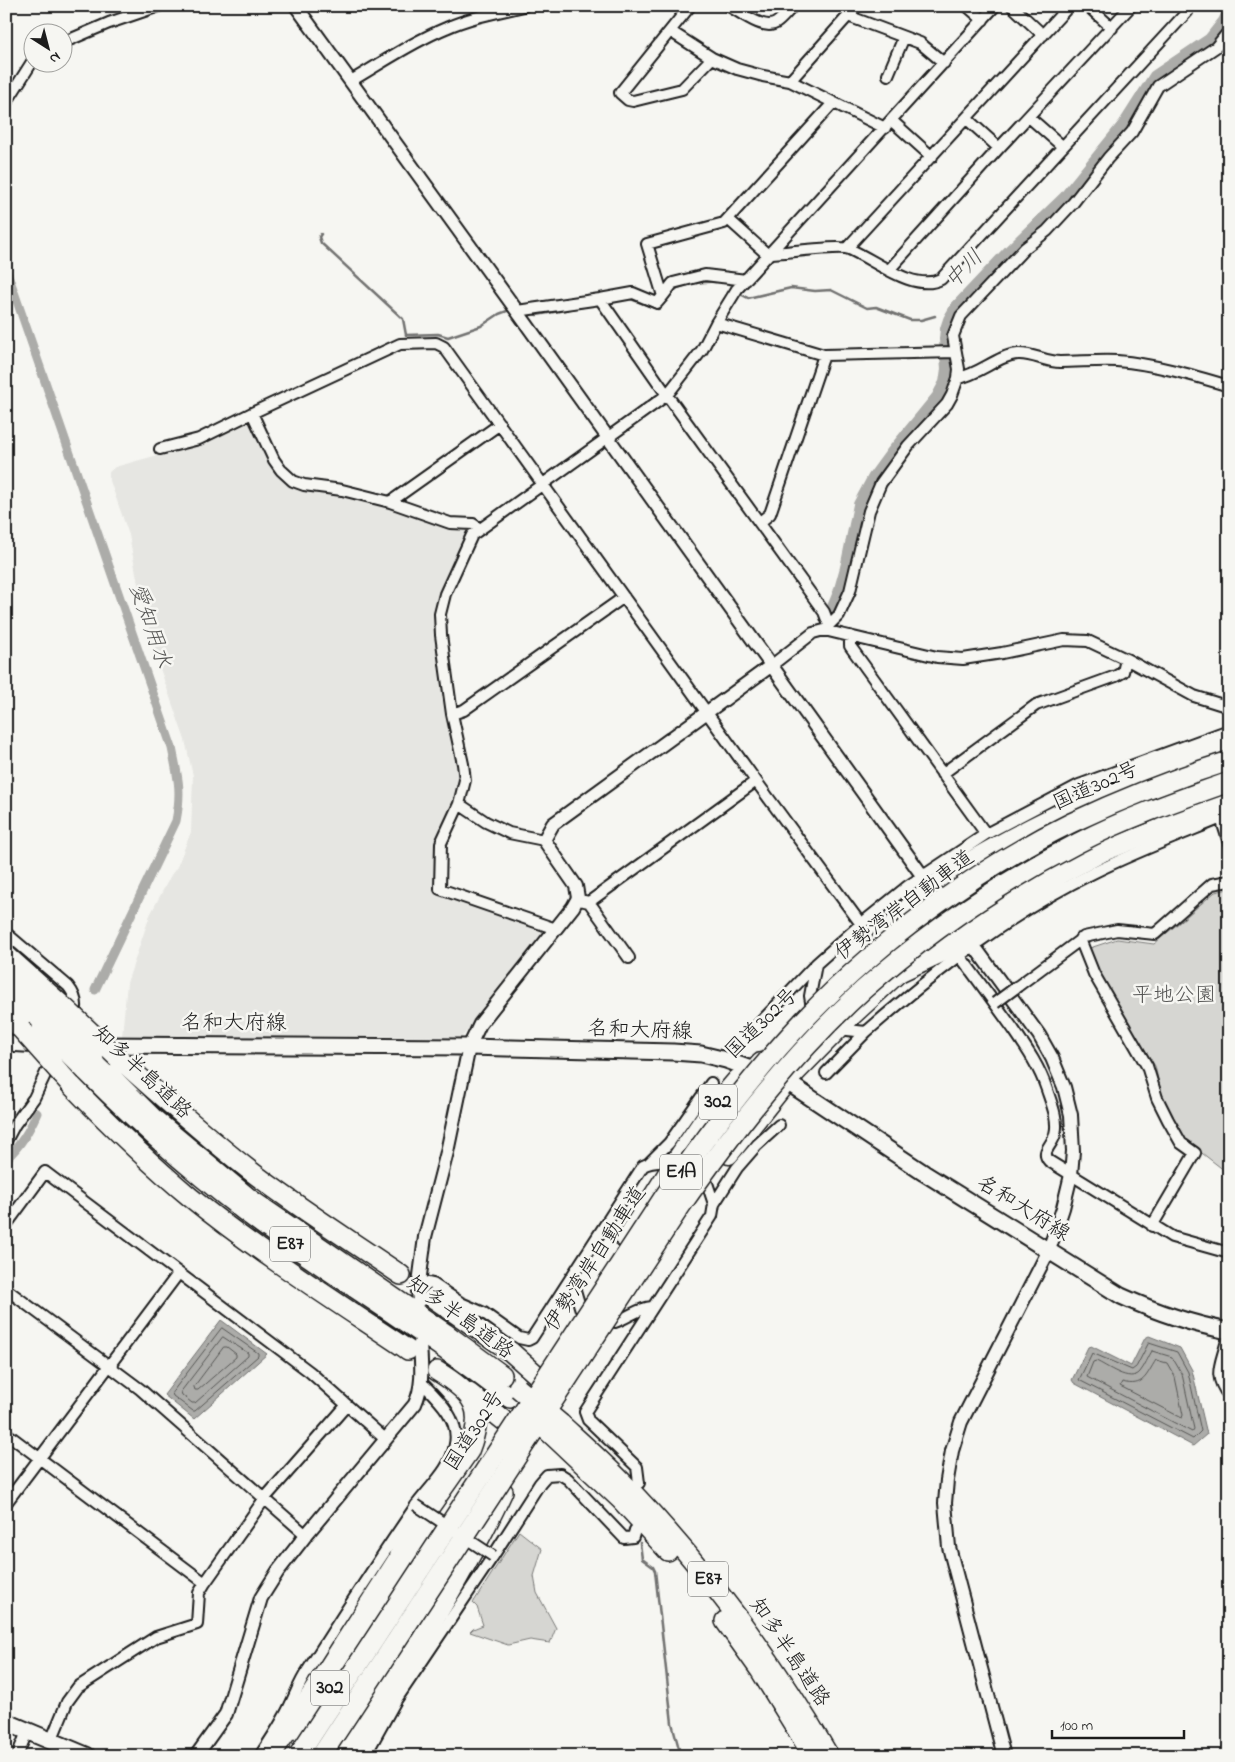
<svg xmlns="http://www.w3.org/2000/svg" width="1235" height="1762" viewBox="0 0 1235 1762" font-family="'Indie Flower','Klee One',sans-serif">
<style>
.built{fill:#e6e6e2}
.green{fill:#d6d6d2;stroke:#797977}
.water{fill:#acaca9;stroke:#727271}
.lines{fill:none;stroke-linecap:round;stroke-linejoin:round}
.shore{stroke:#565654;stroke-width:1}
.stream{stroke:#727271;stroke-width:2.5}
.canal{stroke:#acaca9;stroke-width:9}
.river{stroke:#acaca9;stroke-width:16}
.minor-casing{stroke:#1c1c1c;stroke-width:14}
.tertiary-casing{stroke:#1c1c1c;stroke-width:16}
.secondary-casing{stroke:#1c1c1c;stroke-width:19}
.primary-casing{stroke:#1c1c1c;stroke-width:20}
.trunk-casing{stroke:#1c1c1c;stroke-width:21}
.motorway-casing{stroke:#1c1c1c;stroke-width:22}
.minor{stroke:#f6f6f2;stroke-width:10}
.tertiary{stroke:#f6f6f2;stroke-width:12}
.secondary{stroke:#f6f6f2;stroke-width:15}
.primary{stroke:#f6f6f2;stroke-width:16}
.trunk{stroke:#f6f6f2;stroke-width:18}
.motorway{stroke:#f6f6f2;stroke-width:19}
.minor-bridge-casing{stroke:#1c1c1c;stroke-width:14;stroke-linecap:butt}
.motorway-bridge-casing{stroke:#1c1c1c;stroke-width:22;stroke-linecap:butt}
.minor-bridge{stroke:#f6f6f2;stroke-width:10}
.motorway-bridge{stroke:#f6f6f2;stroke-width:19}
.labels{text-anchor:middle;dominant-baseline:central;stroke-width:5;stroke-linejoin:round;paint-order:stroke}
.shield{fill:#f6f6f2;stroke:#5d5d5c;stroke-width:1}
.shield-label{font-size:20px;font-weight:bold;fill:#1c1c1c}
.street-label{font-size:21px;fill:#1c1c1c;stroke:#f6f6f2}
.park-label{font-size:21px;fill:#545453;stroke:#f6f6f2}
.water-label{font-size:22px;font-style:italic;fill:#565654;stroke:#f6f6f2}
</style>
<rect width="100%" height="100%" fill="#f6f6f2"/>
<filter id="ink" filterUnits="userSpaceOnUse"><feTurbulence type="fractalNoise" baseFrequency=".02" numOctaves="2"/><feDisplacementMap in="SourceGraphic" scale="10" xChannelSelector="R" yChannelSelector="G"/><feConvolveMatrix kernelMatrix="1 2 1 2 8 2 1 2 1" color-interpolation-filters="sRGB"/></filter>
<g filter="url(#ink)">
<path class="built" d="M248,420L253,423L278,473L294,487L300,489L348,495L448,527L465,526L470,532L440,594L436,617L461,773L460,788L437,855L436,892L545,929V933L462,1037L122,1036L127,983L150,915L171,875L177,867L191,832L193,776L185,740L157,660V654L140,595L129,535L109,478V472L115,467L197,444Z"/>
<path class="green" d="M1229,889V1174L1185,1140L1173,1120L1161,1093L1155,1066L1122,1017L1087,949L1117,939L1154,944L1215,892Z
M519,1531L542,1549L534,1576L537,1593L556,1628L550,1643L530,1640L508,1645L470,1632L473,1629L483,1625L477,1607L473,1603Z"/>
<path class="water" d="M221,1320L267,1354L194,1419L164,1395Z
M1149,1336L1180,1348L1192,1370L1207,1434L1193,1446L1074,1383L1072,1380L1088,1347L1091,1346L1131,1366L1145,1338Z"/>
<g class="lines">
<path class="shore" d="M222,1328L258,1353V1356L195,1411H193L173,1396L172,1393Z
M223,1337L248,1353V1356L195,1403H192L182,1395L181,1392Z
M1149,1343L1177,1352L1188,1372L1201,1431L1193,1439L1079,1380L1092,1353L1132,1370L1136,1367Z
M224,1347H227L236,1354V1357L198,1390H195L194,1387Z
M1152,1351L1172,1357L1182,1374L1194,1429L1192,1432L1087,1377L1093,1362L1096,1361C1106,1365 1130,1384 1140,1372C1145,1366 1148,1357 1152,1351Z
M1156,1360L1167,1363L1175,1377L1183,1415L1182,1418L1120,1386L1122,1382C1144,1388 1146,1375 1156,1360Z"/>
<path class="stream" d="M321,234L319,237L321,243L403,319L406,335L438,334L448,337L481,326L499,314L507,311
M671,293C679,284 704,281 716,282
M742,295L748,298L791,288L815,291L831,290L867,308L876,307L910,320H921L935,316
M628,298L658,309L661,305
M533,314L537,315L593,305
M640,1543L642,1559L653,1567L655,1571L672,1723L681,1756"/>
<path class="canal" d="M6,269L172,748C178,778 182,790 176,821L95,990
M6,1159C21,1145 29,1131 37,1113"/>
<path class="river" d="M833,612L841,593L848,568L861,505L875,479L894,453L939,398L947,383L949,369L947,339L948,329L951,320L958,308L1011,252L1066,199L1126,125L1156,78L1211,41L1226,22L1229,15"/>
<defs>
<path id="minor" d="M690,6L620,93L628,100L633,101L682,89L712,58L737,69L763,76L790,81L885,128
M729,6C740,12 764,31 776,23C782,19 787,12 793,6
M967,6L983,20
M1012,6L1043,35
M1088,6L1112,28
M848,16L920,43L944,63
M670,31L712,58
M62,43L109,23L159,6
M888,75L904,37
M351,81C382,63 412,42 446,28C471,17 498,12 524,6
M790,81L857,6
M6,103L32,62
M1029,117L1062,146
M967,119L999,148
M891,120L932,157
M728,219L768,255
M847,248L1069,6
M769,253C783,253 841,245 849,249C875,260 914,293 941,279L1187,12L1184,6
M889,270L999,148L1131,6
M746,280L705,275L673,283L663,296L647,244L724,223L833,103
M600,299L633,293L657,303L663,296
M517,311L600,299L667,395L824,612L829,625V629
M716,323L824,355L956,352
M958,378C979,375 998,355 1018,354C1032,353 1046,362 1060,362C1079,362 1098,360 1117,361C1155,364 1192,375 1229,386
M252,413L274,460L281,470L293,481L304,485L342,490L390,502L450,523L473,524L480,529
M160,449L199,439L252,413L400,344L436,343L444,347L756,781L861,924
M390,502L500,424
M760,522L770,514L824,355
M829,625L839,615L850,591L869,511L881,483L908,446L947,404L952,395L958,378L959,369L953,336L961,316L1025,248L1047,231L1073,203L1108,158L1132,132L1158,86L1216,47L1229,31
M850,636V646L986,834
M772,665L813,633L824,630L937,657L963,659L1002,653L1064,640L1088,641L1126,659L1194,696L1229,707
M452,714L464,710L624,597
M942,774L1036,705L1116,676L1123,672L1126,659
M459,804L486,822L509,833L544,840
M1221,818L1229,843
M584,901L589,902L629,958
M589,902L756,781
M556,929L440,889L441,843L459,804L465,780L463,764L452,714L441,635L440,614L445,594L472,535L667,395L702,350L716,323L737,289L995,6
M6,933L68,986C76,996 79,1006 73,1018
M1080,939L1094,974L1147,1066L1157,1098L1168,1120L1181,1143L1195,1153L1152,1226
M960,956C978,980 996,1005 1014,1030C1027,1049 1040,1068 1047,1090C1051,1102 1059,1121 1055,1134C1053,1145 1040,1151 1049,1161L1172,1237L1229,1253
M1018,986L1084,937L1117,930L1155,934L1212,884L1229,881
M812,1008L810,996L816,964L861,924L908,886L986,834L1079,785L1229,730
M755,1028L815,965
M838,1029L866,1032C936,971 1009,914 1093,873C1137,851 1183,834 1229,815
M826,1073L866,1032
M6,1141L15,1124L34,1098L52,1060
M649,1163L669,1143L711,1083
M714,1204L737,1168L757,1145L779,1125
M6,1225L45,1172L310,1372L385,1439
M571,1277L581,1310
M420,1281L433,1284L461,1303L484,1313L519,1338L528,1340L532,1338L643,1166C651,1161 666,1162 676,1160
M6,1289L140,1389L306,1535
M615,1322C628,1318 638,1308 652,1307
M1229,1329C1228,1334 1228,1339 1226,1344C1220,1367 1213,1375 1229,1396
M1229,1421V1428
M6,1433L205,1583
M639,1483L637,1467L588,1420L585,1412L712,1216L714,1204L707,1183
M6,1503L178,1274
M51,1741L67,1702L78,1687L156,1637L197,1624L199,1593L205,1583L265,1498L346,1406
M17,1756L27,1732
M260,1756C268,1743 277,1731 284,1717C293,1702 298,1684 308,1670C343,1615 378,1561 415,1507C429,1487 451,1470 455,1444C460,1419 438,1399 422,1383
M365,1756L396,1700L493,1556L540,1483L547,1475L560,1474L568,1479L624,1538L633,1537L635,1530"/>
<path id="tertiary" d="M296,6L517,311L919,871
M977,950L1039,1035L1052,1058L1064,1087L1071,1115L1073,1151L1071,1175L1063,1208L1049,1250L961,1422L952,1451L947,1480L945,1503L949,1547L1004,1756
M419,1301L418,1291L425,1237L447,1152L469,1047L480,1024L573,907L578,898L576,886L544,840L553,824L772,665
M196,1756L226,1714L261,1598L278,1571L306,1535L415,1404C424,1384 421,1364 420,1343"/>
<path id="secondary" d="M6,1043L41,1045
M99,1045L469,1047L673,1052L701,1054L726,1060L787,1082L924,1173L1121,1296C1156,1312 1191,1324 1229,1331"/>
<path id="primary" d="M6,1722L87,1756"/>
<path id="trunk" d="M1166,818L1229,794
M729,1155L787,1082L851,1017L900,972L1002,897L1058,864L1089,850
M625,1240L673,1164L708,1113L737,1079L754,1070L761,1062
M302,1734L371,1620L426,1541
M334,1756L406,1643"/>
<path id="motorway" d="M879,944C891,928 903,912 918,899C952,870 992,848 1031,828C1095,795 1161,767 1229,742
M6,955L63,1006
M900,972L949,949L1062,873L1102,852L1157,830L1229,805
M6,973L52,1018
M6,991L42,1027
M6,1013L21,1029
M118,1058C161,1096 203,1134 248,1169C297,1207 350,1240 401,1275
M94,1060L154,1119L250,1199L445,1333L502,1375
M85,1070C145,1130 210,1188 280,1237C357,1291 437,1340 510,1398
M71,1085C109,1124 148,1162 190,1197C259,1253 335,1301 408,1350
M433,1298L511,1352L538,1376
M469,1393L507,1423
M561,1424C585,1446 610,1468 632,1492C708,1572 774,1661 829,1756
M552,1435L621,1500L668,1551
M400,1554L408,1538L469,1451C486,1408 474,1394 437,1371
M725,1621L760,1670L813,1756
M270,1756L293,1723L396,1562L432,1533
M352,1756C402,1668 461,1583 503,1491"/>
</defs>
<use href="#minor" class="minor-casing"/>
<use href="#tertiary" class="tertiary-casing"/>
<use href="#secondary" class="secondary-casing"/>
<use href="#primary" class="primary-casing"/>
<use href="#trunk" class="trunk-casing"/>
<use href="#motorway" class="motorway-casing"/>
<use href="#minor" class="minor"/>
<use href="#tertiary" class="tertiary"/>
<use href="#secondary" class="secondary"/>
<use href="#primary" class="primary"/>
<use href="#trunk" class="trunk"/>
<use href="#motorway" class="motorway"/>
<defs>
<path id="minor-bridge" d="M995,1003L1018,986
M416,1505L493,1556"/>
<path id="motorway-bridge" d="M63,1006L118,1058
M52,1018L94,1060
M42,1027L85,1070
M21,1029L71,1085
M518,1388L561,1424
M529,1415L552,1435
M298,1756L664,1197C707,1135 754,1072 807,1017C880,941 976,869 1071,823C1122,799 1175,778 1229,761
M321,1756L680,1207C734,1130 793,1054 863,990C928,932 1000,883 1078,843C1126,818 1178,800 1229,782"/>
</defs>
<use href="#minor-bridge" class="minor-bridge-casing"/>
<use href="#motorway-bridge" class="motorway-bridge-casing"/>
<use href="#minor-bridge" class="minor-bridge"/>
<use href="#motorway-bridge" class="motorway-bridge"/>
</g>
</g>
<g class="labels">
<g class="shield">
<rect x="699" y="1084.5" width="38" height="35" rx="4"/>
<rect x="660" y="1154.5" width="42" height="35" rx="4"/>
<rect x="270" y="1226.5" width="40" height="35" rx="4"/>
<rect x="688" y="1561.5" width="40" height="35" rx="4"/>
<rect x="311" y="1670.5" width="38" height="35" rx="4"/>
</g>
<g class="shield-label">
<text x="718" y="1102">302</text>
<text x="681" y="1172">E1A</text>
<text x="290" y="1244">E87</text>
<text x="708" y="1579">E87</text>
<text x="330" y="1688">302</text>
</g>
<g class="street-label">
<text transform="translate(1096 787) rotate(-24)">国道302号</text>
<text transform="translate(905 906) rotate(-37)">伊勢湾岸自動車道</text>
<text x="234" y="1024">名和大府線</text>
<text transform="translate(762 1024) rotate(-44)">国道302号</text>
<text transform="translate(640 1031) rotate(2)">名和大府線</text>
<text transform="translate(142 1073) rotate(43)">知多半島道路</text>
<text transform="translate(1023 1209) rotate(32)">名和大府線</text>
<text transform="translate(596 1259) rotate(-57)">伊勢湾岸自動車道</text>
<text transform="translate(460 1318) rotate(36)">知多半島道路</text>
<text transform="translate(475 1431) rotate(-57)">国道302号</text>
<text transform="translate(789 1653) rotate(56)">知多半島道路</text>
</g>
<g class="park-label">
<text x="1174" y="996">平地公園</text>
</g>
<g class="water-label">
<text transform="translate(965 270) rotate(-46)">中川</text>
<text transform="translate(149 626) rotate(71)">愛知用水</text>
</g>
</g>
<rect width="1235" height="1762" fill="none" stroke="#f6f6f2" stroke-width="25"/>
<rect x="12" y="12" width="1210" height="1737" fill="none" stroke="#1c1c1c" stroke-width="2" filter="url(#ink)"/>
<g transform="translate(48 48) rotate(144)"><circle r="24" fill="#f6f6f2" stroke="#9f9f9c"/>
<path d="M0-4L9 19L0 12L-9 19Z" fill="#1c1c1c"/>
<text y="-8" font-size="14" font-weight="bold" text-anchor="middle" fill="#1c1c1c">N</text>
</g>
<path d="M1052 1730v8h132v-8" fill="none" stroke="#1c1c1c" stroke-width="2.5"/>
<text x="1060" y="1730" font-size="15" fill="#1c1c1c" stroke="#f6f6f2" stroke-width="4" paint-order="stroke">100 m</text>
</svg>
